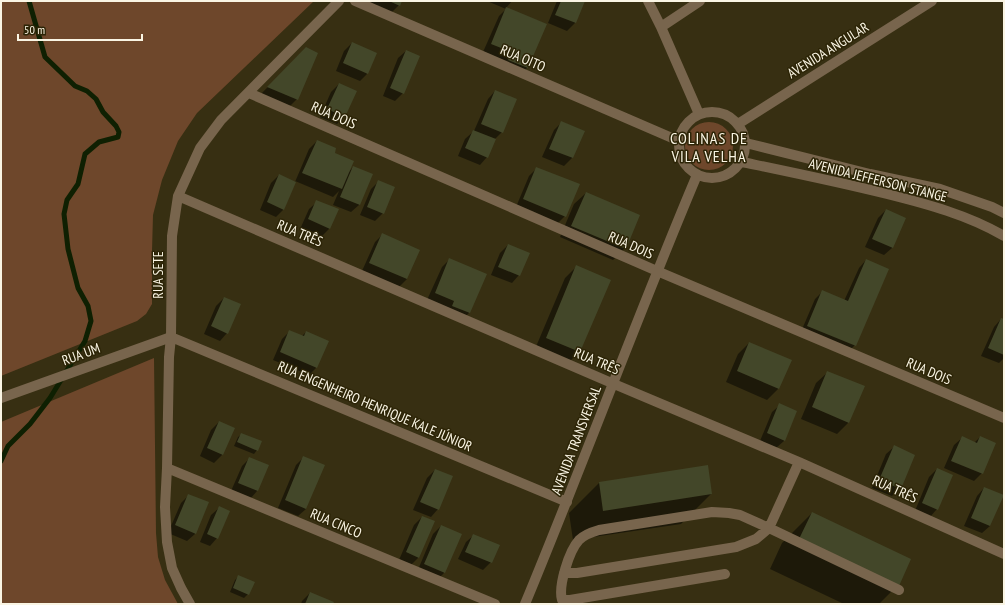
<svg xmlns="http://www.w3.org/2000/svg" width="1005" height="605" viewBox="0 0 1005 605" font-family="'PT Sans Narrow',sans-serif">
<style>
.green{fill:#6e472b}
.shadow{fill:#0007}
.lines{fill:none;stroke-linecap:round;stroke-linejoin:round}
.stream{stroke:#0f2002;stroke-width:5}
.building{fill:#434729}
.minor{stroke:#78654d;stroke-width:10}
.labels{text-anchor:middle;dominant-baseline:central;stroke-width:3;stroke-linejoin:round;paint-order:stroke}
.street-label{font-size:14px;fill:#faf5e4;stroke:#2d2507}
.quarter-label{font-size:16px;letter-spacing:1px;fill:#faf5e4;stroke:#2d2507}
</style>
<rect width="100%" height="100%" fill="#372f12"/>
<path class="green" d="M1,1H314L197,113L178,141L162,180L153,215L152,251V304L146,314L137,321L1,376Z
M685 146a24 24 0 1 1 48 0a24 24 0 1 1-48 0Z
M154,358L156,533L158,557L165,580L178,604H1V422Z"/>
<path class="shadow" d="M352,1H401L399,5L387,17Z
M487,1H512L506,8L546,24L527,68L520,75L483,52L499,16L506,9Z
M557,1H584L575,23L567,31L548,23Z
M352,43L367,74L360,81L336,71L344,51Z
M306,48L297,99L289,107L260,95Z
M406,51L403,93L395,101L383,96L398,58Z
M339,84L345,116L337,124L320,117L331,92Z
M495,91L502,132L494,140L487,157L480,165L458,156L465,139L474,131L488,99Z
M562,122L584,131L572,158L564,166L542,157L554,130Z
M317,141L333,153L348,173L353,167L372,175L359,205L351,212L333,205L339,191L333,197L295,181L284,209L276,217L260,210L271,183L279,175L295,182L309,149Z
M537,168L565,216L557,224L516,207L529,176Z
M378,182L383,213L375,221L360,215L371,189Z
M586,193L625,248L613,260L560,237L574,204Z
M317,202L330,228L322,236L301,227L309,209Z
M886,210L904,218L892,248L884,255L865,247L878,218Z
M382,235L407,279L399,287L362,271L375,242Z
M508,245L519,275L512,283L491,275L500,253Z
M450,259L469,313L462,320L427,300L442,267Z
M866,260L855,345L847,353L800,334L815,299L822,292L844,301L859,268Z
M577,266L579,352L568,363L535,349L565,278Z
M224,298L227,333L220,341L204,334L216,306Z
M1001,319L1004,320V358L999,363L981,356L994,327Z
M290,331L302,336L306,332L316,368L309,375L273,360L282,339Z
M749,343L779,388L767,400L726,382L738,354Z
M828,372L849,422L837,434L801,419L816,383Z
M780,405L796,412L784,441L776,448L760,441L772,412Z
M219,422L233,428L222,455L214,463L200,456L211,430Z
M242,434L257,450L254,454L234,446L238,437Z
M980,437L982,473L974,481L944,468L954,445L962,438L974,443Z
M894,447L900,488L892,496L872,488L886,454Z
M304,457L306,509L298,516L278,508L296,465Z
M250,458L257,491L250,499L231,491L242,466Z
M707,466L711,494L681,524L573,540L569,513L599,483Z
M937,469V509L930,517L915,511L929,477Z
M435,470L438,509L431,517L413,510L427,478Z
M984,488L990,526L982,533L964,526L977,496Z
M189,495L208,503L195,534L187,541L168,533L181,503Z
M219,508L217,538L210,546L200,542L211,515Z
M812,513L898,585L879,604H844L770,569L782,543Z
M422,517L419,557L411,565L399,560L414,525Z
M441,526L444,573L437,580L417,572L433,534Z
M474,535L491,562L483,570L458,559L466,542Z
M239,576L248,594L244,598L230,592L235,580Z
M310,593L332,604H301L302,601Z"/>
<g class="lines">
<path class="stream" d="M1,461L8,446L30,424L50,398L85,341L91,321L88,306L78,288L68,249L64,214L67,200L78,184L85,154L99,142L118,137L119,132L116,126L103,112L96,99L87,91L75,86L45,57L29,1"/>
</g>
<path class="building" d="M389,1H402L400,6Z
M561,1H585L576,23L555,15Z
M506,7L547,24L528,68L508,60L511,52L491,44Z
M352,42L377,53L368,74L343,63Z
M306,47L318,53L298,100L267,87Z
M406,50L420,56L404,94L390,88Z
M339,83L357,91L345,117L327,109Z
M495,90L517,99L503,133L481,124Z
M561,121L585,131L573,158L549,149Z
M473,130L496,139L488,158L465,148Z
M317,140L336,148L335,153L354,161L342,189L302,173Z
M353,166L373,174L360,205L340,197Z
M536,167L580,184L566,217L523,199Z
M279,174L296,182L284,210L267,202Z
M378,180L395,187L384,214L367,207Z
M586,192L640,215L626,249L571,226Z
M316,200L339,209L330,229L308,219Z
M886,209L906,218L893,248L872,239Z
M382,233L420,250L407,279L369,263Z
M508,244L530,253L520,276L498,267Z
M449,258L487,274L470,313L452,306L454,301L435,293Z
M866,259L889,269L856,346L807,326L822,290L848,301Z
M576,265L611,280L580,352L546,338Z
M224,297L241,304L228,334L211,326Z
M1001,318L1004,319V355L988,348Z
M289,330L304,336L306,331L329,341L317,368L280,352Z
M749,342L792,360L779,389L737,371Z
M827,371L865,386L849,423L812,407Z
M779,403L797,411L785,441L767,433Z
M219,421L235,428L223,455L207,448Z
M241,433L262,441L258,451L237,442Z
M962,436L977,443L980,436L996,443L983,474L951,461Z
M894,445L915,455L901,489L879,480Z
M303,456L325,465L306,509L285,500Z
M249,457L269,465L258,491L238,483Z
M708,465L712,494L603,511L599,482Z
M937,468L953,475L938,510L922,503Z
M435,469L453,476L439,510L420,502Z
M984,487L1004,495L990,526L971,518Z
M188,494L209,502L196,534L175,525Z
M219,506L230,511L218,539L207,534Z
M812,512L911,559L899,586L799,539Z
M422,516L435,521L419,558L406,552Z
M441,525L462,534L445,573L424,564Z
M473,534L500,545L492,563L465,552Z
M238,575L255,582L249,595L233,588Z
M310,592L334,602L333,604H305Z"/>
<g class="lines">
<path class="minor" d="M355,1L679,141
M648,1L661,27L699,114
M661,27L700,1
M249,93L657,271L1004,418
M679 145a33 33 0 1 1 66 0a33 33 0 1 1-66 0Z
M738,124L932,1
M746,143L870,174L940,189L992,207L1004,213
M742,162C790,172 839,182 887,194C927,204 968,215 1004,236
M178,196L614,384L799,462L1004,554
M1,398L171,337L567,502
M167,468L495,604
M564,573H577L736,547L756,539L769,528L799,462
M725,574L570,600H562C558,586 569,551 579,540C584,535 592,532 599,530L712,512L729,513L740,515L769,528L899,590
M190,604L181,588L172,568L167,542L165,507L167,468L169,357L171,337L172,236L178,196L200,148L221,120L339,1
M525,604C584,462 637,317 697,175"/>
</g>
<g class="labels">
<g class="street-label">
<text transform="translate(828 50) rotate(-32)">AVENIDA ANGULAR</text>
<text transform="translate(523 58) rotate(23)">RUA OITO</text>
<text transform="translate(334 115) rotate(24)">RUA DOIS</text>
<text transform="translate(878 180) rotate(14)">AVENIDA JEFFERSON STANGE</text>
<text transform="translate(300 233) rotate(23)">RUA TRÊS</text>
<text transform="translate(631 245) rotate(24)">RUA DOIS</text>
<text transform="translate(158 275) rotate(-90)">RUA SETE</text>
<text transform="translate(81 354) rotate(-20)">RUA UM</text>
<text transform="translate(597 361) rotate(23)">RUA TRÊS</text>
<text transform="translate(929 371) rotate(23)">RUA DOIS</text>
<text transform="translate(375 406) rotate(23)">RUA ENGENHEIRO HENRIQUE KALE JÚNIOR</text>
<text transform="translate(576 440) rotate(-69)">AVENIDA TRANSVERSAL</text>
<text transform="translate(895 489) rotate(24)">RUA TRÊS</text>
<text transform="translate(336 523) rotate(23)">RUA CINCO</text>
</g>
<g class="quarter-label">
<text x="709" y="138">COLINAS DE<tspan x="709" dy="18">VILA VELHA</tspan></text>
</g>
</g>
<rect width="1005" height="605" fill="none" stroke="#faf5e4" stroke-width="4"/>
<path d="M18 34v6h124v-6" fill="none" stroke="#faf5e4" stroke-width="2"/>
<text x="24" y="34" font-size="12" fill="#faf5e4" stroke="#2d2507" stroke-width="3" paint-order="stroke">50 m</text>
</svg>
